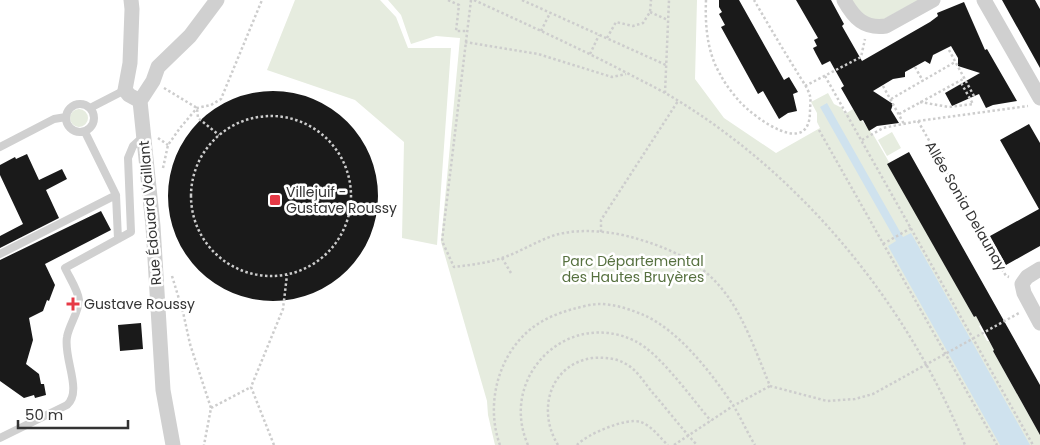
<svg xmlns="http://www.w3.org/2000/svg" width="1040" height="445" viewBox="0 0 1040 445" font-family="Poppins,sans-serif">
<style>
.green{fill:#e6ecdf}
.water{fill:#cfe2ee}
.building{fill:#1a1a1a}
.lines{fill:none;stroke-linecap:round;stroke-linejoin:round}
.path{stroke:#cdcdcd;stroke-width:2.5;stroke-dasharray:2.5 2.5;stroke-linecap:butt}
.lane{stroke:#d0d0d0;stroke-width:8}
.street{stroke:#d0d0d0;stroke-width:15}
.poi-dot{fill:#e63946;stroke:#fff;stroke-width:2}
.labels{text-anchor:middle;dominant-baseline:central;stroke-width:5;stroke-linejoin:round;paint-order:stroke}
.poi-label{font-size:14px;fill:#333;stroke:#fff;text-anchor:start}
.street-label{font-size:14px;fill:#333;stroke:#fff}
.park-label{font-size:14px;fill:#56703f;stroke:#fff}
</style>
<rect width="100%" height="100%" fill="#fff"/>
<path class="green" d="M295,0H380L396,17L408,48H451L437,245L402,238L404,142L355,100L267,70Z
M388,0H697L695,79L724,118L776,153L820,128L817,122V113L811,102L828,93L834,104L842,108L845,114L853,109L874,136L889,162L888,164L974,317L976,316L981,325L979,326L987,341H989L994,350L993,351L1035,426L1040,430V445H495L488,415L487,401L441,242L460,38L436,36L411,44L401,15Z
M850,0H919L882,20L864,18Z
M70 118a9 9 0 1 1 18 0a9 9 0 1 1-18 0Z
M892,132L901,148L887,156L878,140Z"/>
<path class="water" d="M827,103L903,237L911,233L1030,445H1000L888,246L896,241L820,107Z"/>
<path class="building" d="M719,0H739L784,80L789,77L798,92L793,94L797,111L788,113L779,119L763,91L758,94L721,27L725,25L719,14L722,12L719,7Z
M796,0H831L844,24L842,26L862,61L930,22L938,16L937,13L964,2L985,50L987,49L1017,101L993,105L986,108L979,94L952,106L945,93L980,73L958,66V58L951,46L933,55L930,64L925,61L905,72V77L893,79L873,91L893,104L891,110L899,123L877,126L869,131L863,120L860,121L841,88L844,86L830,61L822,65L816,54L813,48L817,46L814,40L818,38Z
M1002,0H1035L1040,9V68Z
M168 196a105 105 0 1 1 210 0a105 105 0 1 1-210 0Z
M1029,124L1040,143V246L1006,265L990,236L1039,209L1000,140Z
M909,152L1040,385V435L993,351L994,350L976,316L974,317L887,164Z
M27,154L39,180L62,169L67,179L46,190L59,218L0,248V236L23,224L0,175V165L15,157L16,159Z
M101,211L111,230L45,264L55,285L49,301L47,300L43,311L29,318L33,340L26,364L39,374L41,384H44L46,395L35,398L34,395L24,398L0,381V260Z
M141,323L143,349L120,351L118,325Z"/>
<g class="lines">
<path class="path" d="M448,0L459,5L456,31H467
M471,0L442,241L454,267C470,265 487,263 502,258C520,252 537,241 555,235C580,228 612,231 638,239C726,265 738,307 770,386L827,401L855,399L873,394L1019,313
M474,0C526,24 577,47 627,73C644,82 661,90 677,100C806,179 908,306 965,445
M522,0L666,65
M706,0C705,25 707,52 720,74C725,84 733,94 740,102C755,118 810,159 810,111C810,106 811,100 810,96C808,88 801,79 797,72C782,48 768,24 754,0
M650,12L668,20
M541,31L550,13
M607,38L616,22L633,26L643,23L650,12L651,0
M465,42L538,54L612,77L626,74
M949,50L975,98
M590,54L599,35
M915,67L923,81
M825,76L1033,445
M805,86L861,57L865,39
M883,86L904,124
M164,88L197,108L198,118L219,135
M665,93L669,0
M891,99L955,62
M920,102L949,107L973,104L960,81
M899,114L965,78
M191 196a80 80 0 1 1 160 0a80 80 0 1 1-160 0Z
M918,121L1006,276L1009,277
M819,130L997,445
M158,138L168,145
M862,140L883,128L918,121L1028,106
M163,168L168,145L180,128L197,108L211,105L221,99L262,0
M601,232V220L678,101
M883,244L911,228
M502,258L511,273
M172,276L183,312L190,344L211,408L204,445
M211,408L251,387
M274,445L251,387L283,309L287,275
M500,445C484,402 500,346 541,322C551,316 562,312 573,309C581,307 591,304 599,304C615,304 632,310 646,316C681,333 712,374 733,405C741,418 747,432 755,445
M528,445C498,377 567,308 635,341C660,353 692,399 711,421
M558,445C537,411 549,365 592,358C604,357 616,358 626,364C637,370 644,382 652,392C667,409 681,428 697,445
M577,445C587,434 627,417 641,422C652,426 660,438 668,445
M674,445L733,406L770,386"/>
<path class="lane" d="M66 118a14 14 0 1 1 28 0a14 14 0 1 1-28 0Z
M90,108L125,90
M85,132L116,195L118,239
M0,147L54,119L66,117
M0,254L116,195
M0,438L67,405C83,391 63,358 67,337C69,325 79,312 79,300C78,290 69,277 65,268L131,232L128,158L133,146L144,136"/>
<path class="street" d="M131,0L132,9L130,63L125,90L129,95L140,101
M844,0C854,18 864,29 886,26L933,0
M984,0L1040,98
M140,101L153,226L163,390L173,445
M140,101L153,81L158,67L190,36L217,0
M1040,269L1027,277L1022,284L1024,293L1040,323"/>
</g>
<g class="poi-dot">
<rect x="269" y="194" width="12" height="12" rx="2.5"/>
<path d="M70.5 296.5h5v5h5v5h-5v5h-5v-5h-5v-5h5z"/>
</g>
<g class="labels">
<g class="poi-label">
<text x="286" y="192">Villejuif -<tspan x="286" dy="16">Gustave Roussy</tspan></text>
<text x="84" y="304">Gustave Roussy</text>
</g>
<g class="street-label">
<text transform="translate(966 206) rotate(60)">Allée Sonia Delaunay</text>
<text transform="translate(150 213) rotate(-95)">Rue Édouard Vaillant</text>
</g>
<g class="park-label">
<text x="633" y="261">Parc Départemental<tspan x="633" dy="16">des Hautes Bruyères</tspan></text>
</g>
</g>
<path d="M18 420v8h110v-8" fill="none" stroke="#333333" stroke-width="2.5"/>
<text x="25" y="420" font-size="15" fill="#333333" stroke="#ffffff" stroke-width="4" paint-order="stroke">50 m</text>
</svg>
